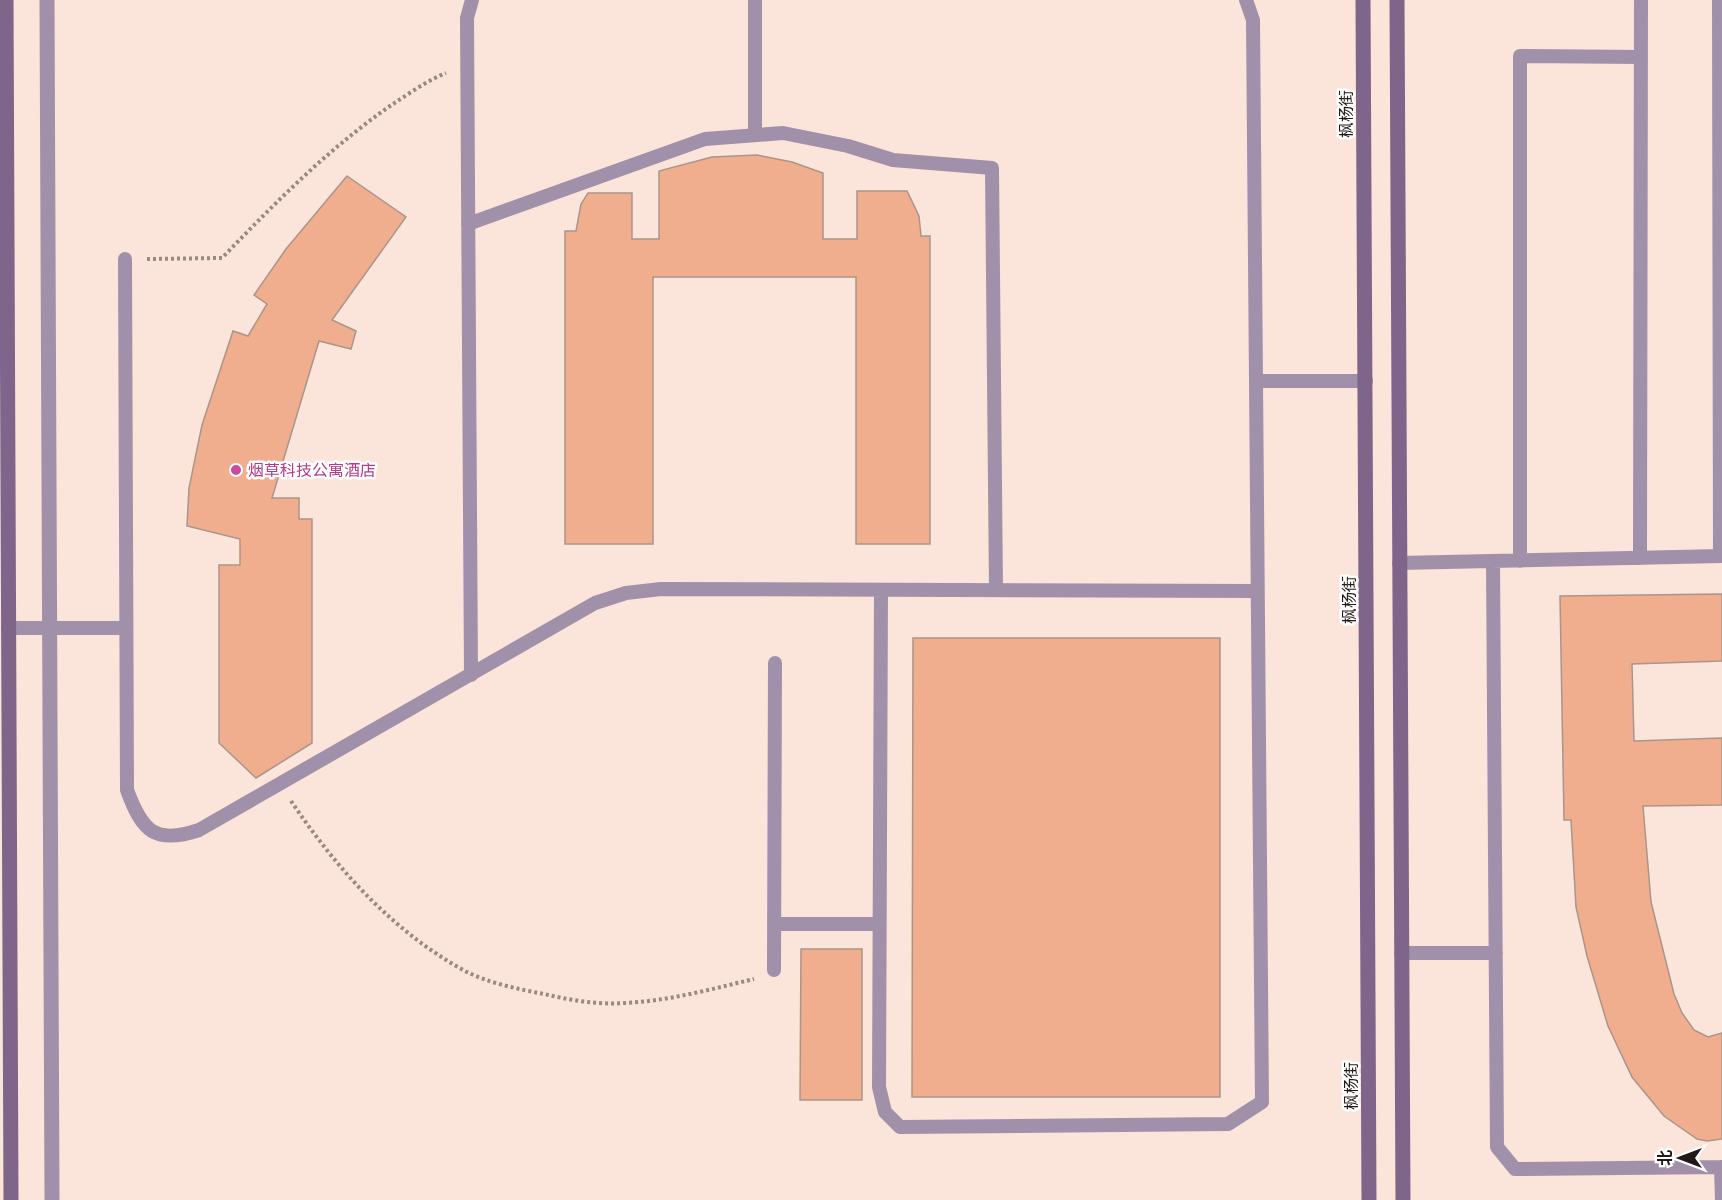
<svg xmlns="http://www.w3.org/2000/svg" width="1722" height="1200" viewBox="0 0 1722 1200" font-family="'Archivo Narrow','Noto Sans SC',sans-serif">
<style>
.building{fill:#f1ae8e;stroke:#aa958b;stroke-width:1.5}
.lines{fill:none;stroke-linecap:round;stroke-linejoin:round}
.path{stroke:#998981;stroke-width:4;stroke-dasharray:3 3;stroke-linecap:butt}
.lane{stroke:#a190a9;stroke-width:14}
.street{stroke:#a190a9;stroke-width:15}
.secondary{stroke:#7e6589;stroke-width:15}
.hotel-dot{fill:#d1479c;stroke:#fff;stroke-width:2}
.labels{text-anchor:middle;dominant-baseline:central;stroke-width:5;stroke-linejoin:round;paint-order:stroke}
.street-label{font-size:16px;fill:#211915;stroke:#fff}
.hotel-label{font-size:16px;fill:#b23c85;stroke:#fff;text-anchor:start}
</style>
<rect width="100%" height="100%" fill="#fbe4d9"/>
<path class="building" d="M757,155L792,162L823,173V239H857V191H907L919,216L921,236H930V544H856V277H653V544H565V231H576L581,204L588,193H632V239H659V171L712,157Z
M347,176L406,217L332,320L356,331L351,349L319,341L272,498H299V519H312V743L256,778L219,743V565H240V539L187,526L189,488L202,425L233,331L248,336L267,304L254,295L286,249Z
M1722,594V661L1632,664L1634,741L1722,738V805L1643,806L1651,902L1674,994L1682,1013L1694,1030L1708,1037L1722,1033V1139L1707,1141L1697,1139L1664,1116L1632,1077L1608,1026L1587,956L1576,907L1571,820H1564L1560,596Z
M913,638H1220V1097H912Z
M801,949H862V1100H800Z"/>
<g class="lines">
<path class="path" d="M147,259L222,258C275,203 327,150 390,106C407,95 426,81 446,73
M291,801C337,869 392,931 465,971C488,983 518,989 544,994C570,1000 597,1005 625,1003C668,1001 712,989 754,979"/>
<path class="lane" d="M755,0V134
M1719,0L1720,556
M468,224L705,139L783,133L848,146L893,160L992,168L996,590
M125,259L127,790C142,831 155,845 199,830L595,603L626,593L661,589L1257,591
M1256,381H1366
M1640,558L1641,0
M1493,561L1497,1147L1515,1169L1722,1167
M1520,561V56L1641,57
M1399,563L1722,556
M881,590L879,1087L885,1112L900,1127L1228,1124L1262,1102L1253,20L1246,0
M8,628H126
M471,675L467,18L472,0
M774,924H879
M1401,953H1496
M774,970L775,663
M1721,1167L1722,1200"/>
<path class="street" d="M47,0L52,1200"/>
<path class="secondary" d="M6,0L11,1200
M1363,0L1369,1200
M1397,0L1403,1200"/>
</g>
<circle class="hotel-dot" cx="236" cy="470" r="6"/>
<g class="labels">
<g class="street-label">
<text transform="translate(1346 114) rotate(-90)">枫杨街</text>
<text transform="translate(1349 600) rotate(-90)">枫杨街</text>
<text transform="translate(1351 1086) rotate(-90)">枫杨街</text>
</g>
<g class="hotel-label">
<text x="248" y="470">烟草科技公寓酒店</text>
</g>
</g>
<g transform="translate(1680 1158) rotate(270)" stroke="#ffffff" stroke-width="4.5" paint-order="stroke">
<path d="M0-4.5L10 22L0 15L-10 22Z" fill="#211915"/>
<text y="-9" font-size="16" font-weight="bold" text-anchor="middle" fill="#211915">北</text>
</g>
</svg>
